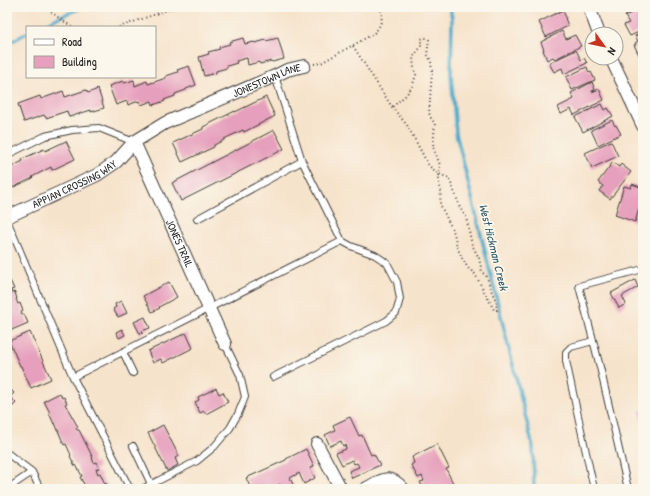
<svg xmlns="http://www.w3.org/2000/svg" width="650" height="496" viewBox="0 0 650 496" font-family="'Patrick Hand',sans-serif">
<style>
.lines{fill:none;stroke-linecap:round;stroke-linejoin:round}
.stream{stroke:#4aa8c9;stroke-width:3.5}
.building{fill:#e69fbc}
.service-casing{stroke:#3d3a36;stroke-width:8}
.minor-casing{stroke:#3d3a36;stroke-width:14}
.path{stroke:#3d3a36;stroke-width:2;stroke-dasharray:1 3;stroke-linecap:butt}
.service{stroke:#fff;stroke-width:6}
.minor{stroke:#fff;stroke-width:12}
.labels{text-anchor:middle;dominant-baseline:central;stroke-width:3.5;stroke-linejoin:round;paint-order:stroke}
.street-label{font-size:11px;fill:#1c1c1c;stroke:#fbf7ec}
.water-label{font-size:12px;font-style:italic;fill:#315b6a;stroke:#fbf7ec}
</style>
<rect width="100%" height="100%" fill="#fbf7ec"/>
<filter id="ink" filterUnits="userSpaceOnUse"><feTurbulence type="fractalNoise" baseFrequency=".025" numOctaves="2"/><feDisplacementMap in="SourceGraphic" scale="8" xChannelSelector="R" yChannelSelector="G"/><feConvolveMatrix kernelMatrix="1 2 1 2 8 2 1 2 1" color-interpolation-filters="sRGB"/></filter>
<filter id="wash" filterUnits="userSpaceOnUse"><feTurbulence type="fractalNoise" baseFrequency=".012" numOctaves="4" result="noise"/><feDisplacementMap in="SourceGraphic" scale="16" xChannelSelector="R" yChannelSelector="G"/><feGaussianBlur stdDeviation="0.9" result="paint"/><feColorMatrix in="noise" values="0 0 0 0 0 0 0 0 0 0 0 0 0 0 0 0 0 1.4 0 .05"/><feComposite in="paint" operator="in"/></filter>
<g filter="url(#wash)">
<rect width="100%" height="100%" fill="#f6e3cb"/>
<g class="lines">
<path class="stream" d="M450,7L452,19L451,74L456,133L533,447L534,489
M40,27L59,17L84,7
M7,44L27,33"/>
</g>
<g id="blocks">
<path class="building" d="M539,7H549L541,11Z
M643,7V30L630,36L624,25L629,23L625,16Z
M563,10L566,18H565L568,26L546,37L539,22Z
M562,31L566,39L575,35L581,46L555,59L553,57L547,60L543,50H544L541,42Z
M643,32V55L640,57L634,45H636L635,43L638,41L635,36Z
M243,38L245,44L254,42L255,43L266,40V41L278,38L284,59L272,62L271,61L260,64L259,62L248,65L247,58L236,61L237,63L227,66V68L216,71V73L204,76L199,57L209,54L208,52L220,49L219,47L230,44L229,42Z
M576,50L581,60L584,58L587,63L564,74L562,68L554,72L549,63Z
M189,66L196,85L186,89V90L175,94V96L164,100L165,101L153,105L152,101L141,105L139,101L128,105L127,101L116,105L109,86L123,81L124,83L134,80L135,86L147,81L148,84L166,78V76L178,72L177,70Z
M587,67L589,73L591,72L595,80L572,90L566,77Z
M592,82L595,90L592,91V92L599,89L604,100L574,115L571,109L561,114L558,107L574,99L571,93Z
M98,89L104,108L91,112V110L69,117L67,111L46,118L44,115L24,122L18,104L40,96L41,99L63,91L65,97L86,90L88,93Z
M266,97L275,116L244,132L243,130L224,139V140L214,145V147L182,162L173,143L203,129V127L235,111V112Z
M602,104L605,110L608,108L613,116L583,132L575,117Z
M7,119L11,127L7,129Z
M612,120L615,126L616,125L621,134L598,145L591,130Z
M274,130L284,149L181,201L172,183Z
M66,141L75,159L52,170L51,167L32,177L33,178L10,189V188L7,189V169L23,161L22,159L44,149L45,151Z
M611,141L618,156L592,168L585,153Z
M613,162L619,167L621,164L631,172L610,199L599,191L603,186L598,182Z
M632,184L643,188V196L635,222L615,215L624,186L631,188Z
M7,274L14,289L11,290L12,293L15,292L17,299H16L18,304L20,303L23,311L21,312L22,314H24L28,323L7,332Z
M635,280L638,287L622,296L626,304L619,308L611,293Z
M169,282L177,297L159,307L160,308L152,312L143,296Z
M121,301L127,313L118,317L113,309L116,307L115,304Z
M145,317L150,328L142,331L143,333L140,334L134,322Z
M122,329L125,335L119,338L116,332Z
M30,332L51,379L31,388L21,366H20L9,341Z
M186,333L193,348L163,363L161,359L153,363L148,351Z
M7,381L10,385L8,387L14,393L10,397L16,403L7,412Z
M216,388L219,394L223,392L228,402L206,414L204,411L200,413L195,402L199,400L198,397Z
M60,393L62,398L64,397L67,403L65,404L78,427L76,428L77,430H79L93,458H92L94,463L96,462L99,468L96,469L98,474L100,473L105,484L106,483L109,489H87L86,488L80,477L82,476L76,465L75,466L70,456L71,455L66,444L64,445L55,423L54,424L49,413H50L44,401Z
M643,410V423H642L640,411Z
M350,417L359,436L362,435L371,455L374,454L380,465L352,478L349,471L359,467L357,463L354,464L352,460L342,465L336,453L346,449L345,445L343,446L341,441L330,446L325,435L335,430L333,425Z
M163,425L179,456L175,458L178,465L167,471L148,433Z
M437,444L449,468L446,469L456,489H421L423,488L420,482L424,481L422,476L418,478L411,465L414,463L412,457Z
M306,449L314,466L310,468L315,478L304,484L299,473L290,478L295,489H282L280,484L275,487L274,486L271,487V489H251L246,478L286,460V459Z"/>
</g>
</g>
<g filter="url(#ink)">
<use href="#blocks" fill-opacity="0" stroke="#3d3a36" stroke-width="1"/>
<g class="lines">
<defs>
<path id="service" d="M7,155L45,136L72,130L99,128L134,142
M197,219L302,161
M7,220L73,377L130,489
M593,341L571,347L566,352V361L594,489
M123,352L133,373
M73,377L342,241
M273,377L386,321L396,313L400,299L397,282L387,263L375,255L351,246L342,241L302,161L275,76
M133,446L151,484
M7,453L32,472L40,489
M7,489L32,472
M142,489L197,461L214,447L230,428L238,414L245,397L240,375L225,344
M628,489L600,367L579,286L643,269"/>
<g id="minor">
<path d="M589,7L599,34"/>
<path d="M611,58L643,126"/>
<path id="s1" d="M134,142L225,344"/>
<path id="s2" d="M7,217L97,175L116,162L134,142L165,123L275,76L287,70L304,66"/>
<path d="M317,444L341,489"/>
<path d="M365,489C381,481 389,472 403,489"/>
</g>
</defs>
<use href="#service" class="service-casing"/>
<use href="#minor" class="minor-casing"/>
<path class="path" d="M45,7C54,14 62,21 73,27
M49,10L54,7
M119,27L176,7
M353,46L392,107L407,125L429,166L439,174V183L441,190L440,204L454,233L457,247L462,258L468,268L475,274L494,310H497L496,301L491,290L487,277L482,272L479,258L472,245L466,217L460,208L457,199L449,178L439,174L440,165L433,147L435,124L431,118L429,113L432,72L431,61L427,54L429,40L428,38H424L421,39V47L413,57L414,68L416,75L412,87L405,96L392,107
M314,64L321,63L373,34C381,27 384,17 380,7"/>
<use href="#service" class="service"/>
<use href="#minor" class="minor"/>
</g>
</g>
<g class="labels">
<g class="street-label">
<text stroke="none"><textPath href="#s2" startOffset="296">JONESTOWN LANE</textPath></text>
<text stroke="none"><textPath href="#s2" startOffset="75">APPIAN CROSSING WAY</textPath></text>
<text stroke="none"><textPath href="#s1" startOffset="111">JONES TRAIL</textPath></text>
</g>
<g class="water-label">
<text transform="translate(494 247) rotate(76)">West Hickman Creek</text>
</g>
</g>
<rect width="650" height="496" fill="none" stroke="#fbf7ec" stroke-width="24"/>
<rect x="26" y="26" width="130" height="52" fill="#fbf7ec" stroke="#a29f99"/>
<rect x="34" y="39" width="20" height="6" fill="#ffffff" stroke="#a29f99"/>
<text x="62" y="46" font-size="12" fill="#1c1c1c">Road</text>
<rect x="34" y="56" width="20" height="12" fill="#e69fbc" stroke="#a29f99"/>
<text x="62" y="66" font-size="12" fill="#1c1c1c">Building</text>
<g transform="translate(604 46) rotate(123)"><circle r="19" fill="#fbf7ec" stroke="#a29f99"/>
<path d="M0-3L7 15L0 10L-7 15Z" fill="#c8321e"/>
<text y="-6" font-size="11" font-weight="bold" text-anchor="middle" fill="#1c1c1c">N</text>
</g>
</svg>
